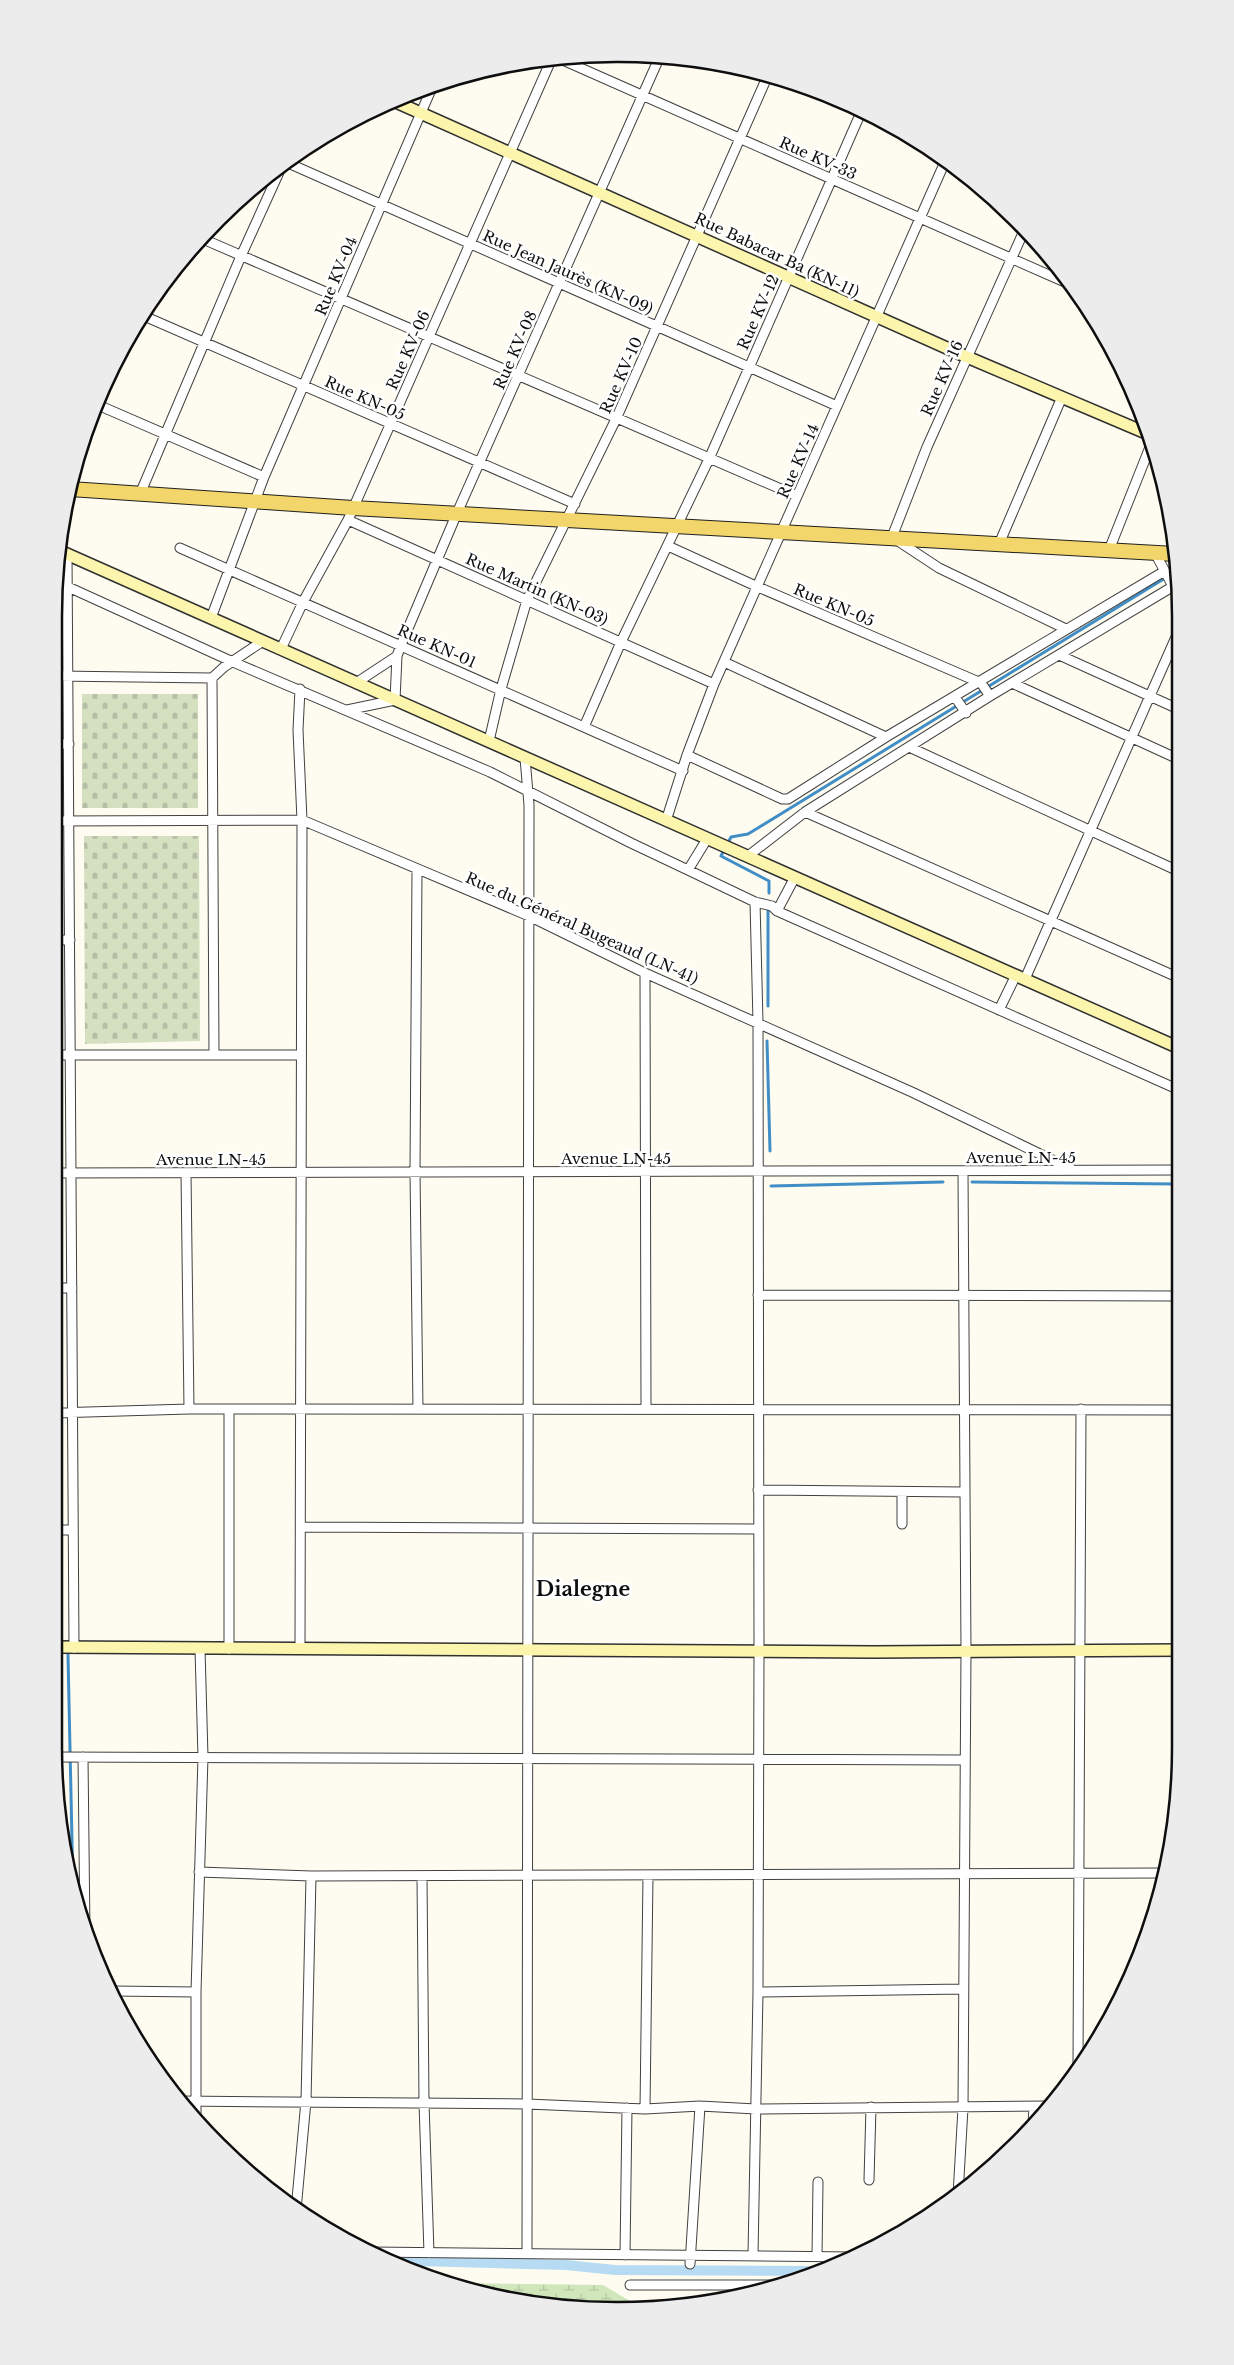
<svg xmlns="http://www.w3.org/2000/svg" width="1234" height="2365" viewBox="0 0 1234 2365" font-family="'Libre Baskerville',serif">
<style>
.wetland{fill:url(#wetland-marsh)}
.cemetery{fill:url(#cemetery-stones)}
.lines{fill:none;stroke-linecap:round;stroke-linejoin:round}
.stream{stroke:#418ec7;stroke-width:3}
.canal{stroke:#b7dbf3;stroke-width:10}
.street-casing{stroke:#414141;stroke-width:11}
.secondary-casing{stroke:#303030;stroke-width:14}
.primary-casing{stroke:#1f1f1f;stroke-width:16}
.street{stroke:#fff;stroke-width:9}
.secondary{stroke:#fbf5ae;stroke-width:11}
.primary{stroke:#f2d66c;stroke-width:14}
.labels{text-anchor:middle;dominant-baseline:central;stroke-width:5;stroke-linejoin:round;paint-order:stroke}
.street-label{font-size:15px;fill:#0e0e0e;stroke:#fff}
.district-label{font-size:20px;font-weight:bold;fill:#0e0e0e;stroke:#fff}
.rim{fill:none;stroke:#0e0e0e;stroke-width:2.5}
</style>
<defs>
<pattern id="wetland-marsh" width="20" height="14" patternUnits="userSpaceOnUse" patternTransform="scale(1.25)"><rect width="20" height="14" fill="#d0e7bb"/><path d="M1 5h8M5 5V1M11 12h8M15 12V8" fill="none" stroke="#b1c5a0"/></pattern>
<pattern id="cemetery-stones" width="16" height="16" patternUnits="userSpaceOnUse" patternTransform="scale(1.25)"><rect width="16" height="16" fill="#d5e0c1"/><path d="M2 7V4a2 2 0 0 1 4 0v3zM10 15v-3a2 2 0 0 1 4 0v3z" fill="#b6bfa5"/></pattern>
</defs>
<rect width="100%" height="100%" fill="#fefcf0"/>
<path class="wetland" d="M443,2283L603,2285L645,2310H580L472,2292Z"/>
<path class="cemetery" d="M82,694H198V808H82Z
M84,836H199L200,1041L85,1044Z"/>
<g class="lines">
<path class="stream" d="M727,845L731,837L748,834L1175,572
M724,850L721,856L769,881V893
M768,1006V908
M767,1041L770,1151
M972,1182L1177,1184
M771,1186L943,1182
M68,1655L73,1888"/>
<path class="canal" d="M378,2256L417,2261L566,2265L615,2270L823,2271"/>
<defs>
<path id="street" d="M558,58L1067,283
M288,163L837,406
M1023,233L927,447L892,537L939,568L1066,629
M203,239L797,496
M144,316L575,504
M98,405L264,477
M140,494L241,256L281,168
M348,520L714,684
M999,544L1062,397
M668,546L758,587L981,683L990,696
M180,548L683,771
M1109,550L1150,447
M1155,553L1175,590
M67,554L74,1648
M55,581L233,662L490,772L631,843L688,870L707,839
M211,618L264,477L433,85
M281,649L303,602L348,520L552,58
M1059,655L1176,708
M724,662L886,737
M55,676L212,678
M356,683L397,656
M1012,683L1176,758
M300,689L298,730L302,820L300,1649
M955,697L966,713
M347,710L395,700L397,656L401,645L457,513L660,56
M584,727L621,642L709,459L862,110
M489,741L501,689L527,600L616,419L768,75
M55,744H69
M909,747L1176,870
M687,755L782,799H788L886,737L1163,572
M525,758L529,805L527,2253
M805,812L1177,977
M55,821L302,820L529,916L645,973L914,1093L1071,1169
M666,821L687,755L714,684L944,164
M748,856L805,812L990,696L1172,587
M417,869L415,1172L418,1409
M688,870L755,902L772,906L777,911L795,877
M777,911L1177,1089
M55,940H70
M645,973L646,1409
M1025,979L1176,637
M999,1010L1016,975
M54,1055H301
M214,1055L212,678L224,667L263,641
M54,1173L1177,1170
M186,1173L189,1409
M54,1288H72
M758,1295L1178,1296
M54,1413L189,1409L1178,1410
M758,1490L964,1492
M902,1524V1492
M301,1527L758,1529
M54,1530H73
M229,1649V1409
M55,1757L963,1760
M83,1757L85,1933
M199,1872L311,1876L1165,1873
M422,1876L424,2103L429,2253
M112,1991L196,1992
M758,1992L963,1989
M1078,2067L1081,1409
M180,2101L527,2104L645,2109L700,2106L756,2109L1050,2106
M645,2109L648,1875
M196,2119V1992L203,1757L200,1649
M1033,2124L1034,2107
M869,2180L871,2107
M958,2195L963,2108L966,1651L963,1171
M296,2210L306,2101L311,1876
M371,2252L854,2257
M625,2255L627,2108
M753,2255L758,1992L759,1651L758,1022L755,902
M817,2256L818,2182
M690,2264L700,2106
M630,2285H783"/>
<path id="secondary" d="M396,102L967,357L1146,433
M60,551L1177,1047
M54,1647L874,1652L1179,1650"/>
<path id="primary" d="M70,489L353,508L1175,554"/>
</defs>
<use href="#street" class="street-casing"/>
<use href="#secondary" class="secondary-casing"/>
<use href="#primary" class="primary-casing"/>
<use href="#street" class="street"/>
<use href="#secondary" class="secondary"/>
<use href="#primary" class="primary"/>
</g>
<g class="labels">
<g class="street-label">
<text transform="translate(818 158) rotate(24)">Rue KV-33</text>
<text transform="translate(777 255) rotate(25)">Rue Babacar Ba (KN-11)</text>
<text transform="translate(568 272) rotate(24)">Rue Jean Jaurès (KN-09)</text>
<text transform="translate(336 276) rotate(-67)">Rue KV-04</text>
<text transform="translate(758 312) rotate(-66)">Rue KV-12</text>
<text transform="translate(408 350) rotate(-66)">Rue KV-06</text>
<text transform="translate(515 350) rotate(-66)">Rue KV-08</text>
<text transform="translate(621 375) rotate(-66)">Rue KV-10</text>
<text transform="translate(942 378) rotate(-66)">Rue KV-16</text>
<text transform="translate(365 398) rotate(24)">Rue KN-05</text>
<text transform="translate(798 461) rotate(-66)">Rue KV-14</text>
<text transform="translate(537 589) rotate(24)">Rue Martin (KN-03)</text>
<text transform="translate(834 605) rotate(23)">Rue KN-05</text>
<text transform="translate(437 646) rotate(24)">Rue KN-01</text>
<text transform="translate(582 928) rotate(24)">Rue du Général Bugeaud (LN-41)</text>
<text x="1021" y="1157">Avenue LN-45</text>
<text x="616" y="1158">Avenue LN-45</text>
<text x="211" y="1159">Avenue LN-45</text>
</g>
<g class="district-label">
<text x="583" y="1589">Dialegne</text>
</g>
</g>
<path d="M0 0H1234V2365H0ZM616 62H618A554 554 0 0 1 1172 616V1748A554 554 0 0 1 618 2302H616A554 554 0 0 1 62 1748V616A554 554 0 0 1 616 62Z" fill="#ececec" fill-rule="evenodd"/>
<path class="rim" d="M616 62H618A554 554 0 0 1 1172 616V1748A554 554 0 0 1 618 2302H616A554 554 0 0 1 62 1748V616A554 554 0 0 1 616 62Z"/>
</svg>
